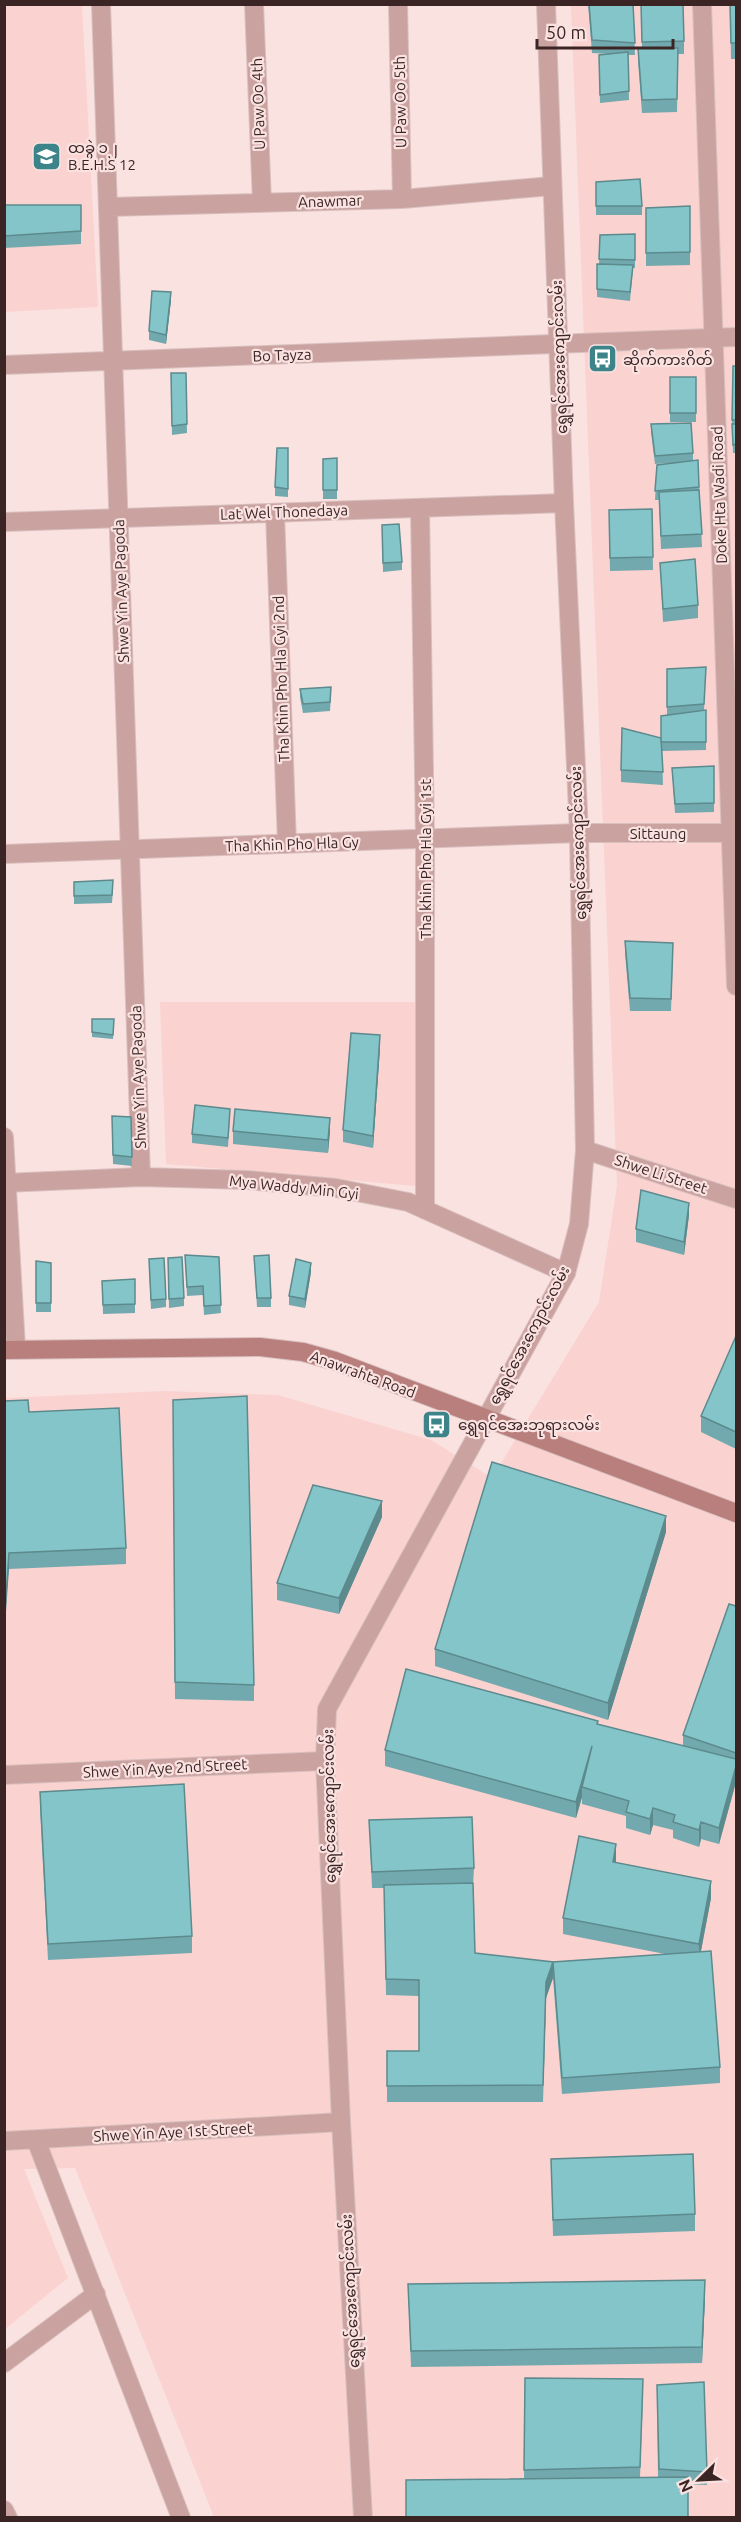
<svg xmlns="http://www.w3.org/2000/svg" width="741" height="2522" viewBox="0 0 741 2522" font-family="Ubuntu,'Noto Sans Myanmar',sans-serif">
<style>
.built{fill:#fad2d0}
.lines{fill:none;stroke-linecap:round;stroke-linejoin:round}
.minor-casing{stroke:#d8c0bf;stroke-width:20}
.tertiary-casing{stroke:#d8c0bf;stroke-width:20}
.secondary-casing{stroke:#d8c0bf;stroke-width:20}
.minor{stroke:#caa2a0;stroke-width:18}
.tertiary{stroke:#caa2a0;stroke-width:18}
.secondary{stroke:#b87f7d;stroke-width:18}
.wall{fill:#72a9ae}
.shaded-wall{fill:#5c8a8d}
.building{fill:#84c5ca;stroke:#5c8a8d;stroke-width:1.5}
.labels{text-anchor:middle;dominant-baseline:central;stroke-width:4.5;stroke-linejoin:round;paint-order:stroke}
.street-label{font-size:15px;fill:#3b2524;stroke:#fae2e1}
.poi-label{font-size:15px;fill:#3b2524;stroke:#fae2e1;text-anchor:start}
</style>
<rect width="100%" height="100%" fill="#fae2e1"/>
<path class="built" d="M5,5H82L98,307L5,312Z
M571,5H736V2517H214L75,2168L24,2169L68,2278L5,2329V1398L165,1391L278,1395L431,1440L492,1478L599,1302L617,1186Z
M160,1002H415V1186L166,1164Z"/>
<g class="lines">
<defs>
<path id="minor" d="M101,4L141,1177
M254,4L262,203
M398,4L402,199
M702,4L736,986
M108,207L402,199L552,186
M4,365L736,337
M420,508L425,840V1210
M275,513L287,844
M4,522L564,503
M4,854L579,833H736
M4,1137L16,1349
M585,1150L736,1199
M4,1183L141,1177L247,1180L336,1188L408,1202L566,1273
M4,1775L325,1761
M36,2140L181,2518
M4,2141L341,2122
M4,2363L96,2294
M4,2510L8,2518"/>
<path id="tertiary" d="M363,2518L341,2122L325,1761L327,1709L566,1273L579,1224L585,1150L579,833L564,503L546,4"/>
<path id="secondary" d="M4,1350L260,1347L303,1352L335,1361L736,1513"/>
</defs>
<use href="#minor" class="minor-casing"/>
<use href="#tertiary" class="tertiary-casing"/>
<use href="#secondary" class="secondary-casing"/>
<use href="#minor" class="minor"/>
<use href="#tertiary" class="tertiary"/>
<use href="#secondary" class="secondary"/>
</g>
<path class="wall" d="M588,4H633L635,55H628L629,100L600,103L599,55L608,54L592,53Z
M641,4L684,41V54H678L677,112L642,113L638,61V48H642Z
M730,4H736V59H731Z
M596,182L642,206V215H596Z
M4,205L81,231V244L4,248Z
M646,208L690,252V265L646,266Z
M635,234V268H633L630,301L597,297V264H599L600,235Z
M171,300L166,344L149,340V331Z
M736,366V453H733L732,420Z
M171,373H186L187,433L172,435Z
M670,377H696V422H670Z
M651,424L693,453V460H698L702,547L661,549L659,500H655L657,465L670,463L655,464L651,432Z
M288,448V497L275,496V487Z
M337,458V499H323V459Z
M652,509L653,570L610,571L609,522Z
M382,525L402,562V570L383,572Z
M660,563L698,605V618L663,622Z
M706,667L704,710H706V750L662,751L663,785L621,782V770L661,738L667,715V669Z
M300,689L331,696L330,711L303,713L300,697Z
M714,766V812L675,813L672,768Z
M74,882L113,889L112,903L74,904Z
M625,941L673,956L671,1011H630L625,953Z
M92,1019H114L113,1039L92,1037Z
M380,1048L373,1148L343,1142V1130Z
M131,1117L132,1166L113,1164L112,1125Z
M230,1117L228,1147L192,1143V1134Z
M233,1131H330L328,1153L233,1144Z
M689,1215L684,1255L636,1242V1229Z
M185,1255L219,1257L221,1313L204,1315L203,1295L187,1296Z
M254,1256L271,1298V1307H257Z
M168,1258L184,1298V1306L169,1308Z
M36,1261L51,1263V1312H36Z
M149,1268L166,1299V1307L151,1309Z
M311,1272L305,1308L289,1305V1296Z
M135,1279V1313L103,1314L102,1281Z
M736,1336V1449L701,1432V1416Z
M173,1400L254,1685V1701L175,1699Z
M4,1401L29,1412L126,1548V1564L9,1569Z
M382,1517L339,1614L277,1600V1583Z
M666,1532L608,1720L435,1666V1649Z
M736,1606V1782L719,1844L701,1839L699,1847L673,1838V1830L653,1825L650,1835L626,1828V1816L582,1804V1797L576,1818L385,1766V1750L598,1725L683,1746V1735Z
M40,1792L192,1936V1953L48,1960L40,1808Z
M369,1820L474,1868L473,1885L475,1953L553,1978L546,1998L543,2102H387V2051H419V1996L386,1995L384,1888H372Z
M616,1860V1863L711,1898L701,1951L720,2067V2083L562,2094L553,1978V1962L665,1954L563,1934V1918Z
M551,2159L695,2214V2231L553,2236Z
M408,2284L705,2297L702,2363L411,2367Z
M525,2378L643,2396L640,2477H658L657,2385L707,2472V2485L524,2478Z"/>
<path class="shaded-wall" d="M171,292V300L166,344V335Z
M380,1035V1048L373,1148V1136Z
M330,1118V1131L328,1153V1140Z
M689,1203V1215L684,1255V1242Z
M311,1263V1272L305,1308V1299Z
M382,1501V1517L339,1614V1598Z
M666,1516V1532L608,1720V1703Z
M9,1553V1569L4,1640V1624Z
M592,1746L582,1787V1797L576,1818V1802Z
M736,1766V1782L719,1844V1828Z
M653,1808V1825L650,1835V1819Z
M701,1822V1839L699,1847V1830Z
M616,1844V1860L613,1879V1862Z
M711,1881V1898L699,1961V1944Z
M553,1962V1978L546,1998L543,2102L546,1982Z
M705,2280V2297L702,2363V2347Z"/>
<path class="building" d="M589,4H633L635,43L592,40Z
M641,4H683L684,41L642,42Z
M730,4H736V43H731Z
M638,48H678L677,99L642,100Z
M628,52L629,91L600,95L599,55Z
M640,179L642,206H596V182Z
M4,205H81V231L4,236Z
M690,206V252L646,253V208Z
M635,234V260L599,259L600,235Z
M597,264L633,265L630,292L597,289Z
M152,291L171,292L166,335L149,331Z
M733,366H736V420H732Z
M171,373H186L187,424L172,426Z
M670,377H696V413H670Z
M691,423L693,453L655,456L651,424Z
M732,424H736V444L733,445Z
M277,448H288V489L275,487Z
M337,458V490H323V459Z
M698,460L699,487L655,491L657,465Z
M699,490L702,534L661,536L659,492Z
M652,509L653,557L610,558L609,510Z
M399,524L402,562L383,563L382,525Z
M695,559L698,605L663,609L660,563Z
M706,667L704,704L667,707V669Z
M331,687L330,702L303,704L300,689Z
M706,710V742H661V716Z
M622,728L661,738L663,772L621,770Z
M714,766V803L675,804L672,768Z
M113,880L112,895L74,896V882Z
M625,941L673,943L671,999L630,998Z
M92,1019H114L113,1035L92,1032Z
M351,1033L380,1035L373,1136L343,1130Z
M195,1105L230,1109L228,1138L192,1134Z
M235,1109L330,1118L328,1140L233,1131Z
M112,1116L131,1117L132,1157L113,1155Z
M641,1190L689,1203L684,1242L636,1229Z
M185,1255L219,1257L221,1305L204,1306L203,1286L187,1287Z
M269,1255L271,1298H257L254,1256Z
M182,1257L184,1298L169,1299L168,1258Z
M164,1258L166,1299L151,1300L149,1259Z
M296,1259L311,1263L305,1299L289,1296Z
M36,1261L51,1263V1303H36Z
M135,1279V1304L103,1305L102,1281Z
M736,1336V1432L701,1416Z
M247,1396L254,1685L175,1682L173,1400Z
M28,1400L29,1412L119,1408L126,1548L9,1553L4,1624V1401Z
M492,1462L666,1516L608,1703L435,1649Z
M313,1485L382,1501L339,1598L277,1583Z
M729,1604L736,1606V1753L683,1735Z
M406,1669L598,1721L597,1724L736,1759V1766L719,1828L701,1822L699,1830L673,1822L675,1815L653,1808L650,1819L626,1812L629,1801L582,1787L592,1746L576,1802L385,1750Z
M184,1784L192,1936L48,1944L40,1792Z
M472,1817L474,1868L372,1872L369,1820Z
M579,1836L616,1844L613,1862L711,1881L699,1944L563,1918Z
M473,1883L475,1953L553,1962L546,1982L543,2085L387,2086V2051H419V1980L386,1979L384,1885Z
M711,1951L720,2067L562,2078L553,1962Z
M693,2154L695,2214L553,2220L551,2159Z
M705,2280L702,2347L411,2351L408,2284Z
M525,2378L643,2379L640,2467L524,2470Z
M704,2382L707,2472L659,2469L657,2385Z
M688,2477V2517H406V2480Z"/>
<defs>
<symbol id="school-square" viewBox="-11 -11 22 22"><rect x="-9" y="-9" width="18" height="18" rx="4" fill="#3c8489" stroke="#fae2e1"/><path d="M0-5L7-2L0 1L-7-2ZM-4 1L0 2.5L4 1V4Q0 6-4 4Z" fill="#fff"/></symbol>
<symbol id="bus-square" viewBox="-11 -11 22 22"><rect x="-9" y="-9" width="18" height="18" rx="4" fill="#3c8489" stroke="#fae2e1"/><path d="M-5-6H5V4H4V6H2V4H-2V6H-4V4H-5ZM-3.5-4V0h7V-4ZM-3.5 1.2v1.5H-2V1.2ZM2 1.2v1.5H3.5V1.2Z" fill="#fff"/></symbol>
</defs>
<g fill-rule="evenodd">
<use href="#school-square" x="30" y="140" width="33" height="33"/>
<use href="#bus-square" x="586" y="342" width="33" height="33"/>
<use href="#bus-square" x="420" y="1408" width="33" height="33"/>
</g>
<g class="labels">
<g class="street-label">
<text transform="translate(400 102) rotate(-91)">U Paw Oo 5th</text>
<text transform="translate(258 104) rotate(-92)">U Paw Oo 4th</text>
<text transform="translate(330 201) rotate(-2)">Anawmar</text>
<text transform="translate(282 355) rotate(-2)">Bo Tayza</text>
<text transform="translate(559 357) rotate(-92)">ရွှေရင်အေးကျောင်းလမ်း</text>
<text transform="translate(719 495) rotate(-92)">Doke Hta Wadi Road</text>
<text transform="translate(284 512) rotate(-2)">Lat Wel Thonedaya</text>
<text transform="translate(121 591) rotate(-92)">Shwe Yin Aye Pagoda</text>
<text transform="translate(281 679) rotate(-92)">Tha Khin Pho Hla Gyi 2nd</text>
<text x="658" y="833">Sittaung</text>
<text transform="translate(578 843) rotate(-92)">ရွှေရင်အေးကျောင်းလမ်း</text>
<text transform="translate(292 844) rotate(-2)">Tha Khin Pho Hla Gy</text>
<text transform="translate(425 859) rotate(-90)">Tha khin Pho Hla Gyi 1st</text>
<text transform="translate(138 1077) rotate(-92)">Shwe Yin Aye Pagoda</text>
<text transform="translate(661 1174) rotate(18)">Shwe Li Street</text>
<text transform="translate(294 1187) rotate(6)">Mya Waddy Min Gyi</text>
<text transform="translate(529 1335) rotate(-62)">ရွှေရင်အေးကျောင်းလမ်း</text>
<text transform="translate(363 1374) rotate(20)">Anawrahta Road</text>
<text transform="translate(165 1768) rotate(-3)">Shwe Yin Aye 2nd Street</text>
<text transform="translate(329 1806) rotate(-91)">ရွှေရင်အေးကျောင်းလမ်း</text>
<text transform="translate(173 2132) rotate(-3)">Shwe Yin Aye 1st Street</text>
<text transform="translate(350 2291) rotate(-93)">ရွှေရင်အေးကျောင်းလမ်း</text>
</g>
<g class="poi-label">
<text x="68" y="147">ထခွဲ ၁၂<tspan x="68" dy="17">B.E.H.S 12</tspan></text>
<text x="623" y="359">ဆိုက်ကားဂိတ်</text>
<text x="458" y="1424">ရွှေရင်အေးဘုရားလမ်း</text>
</g>
</g>
<rect width="741" height="2522" fill="none" stroke="#3b2524" stroke-width="12"/>
<g transform="translate(699 2480) rotate(246)" stroke="#fae2e1" stroke-width="4.5" paint-order="stroke">
<path d="M0-4.5L10 22L0 15L-10 22Z" fill="#3b2524"/>
<text y="-9" font-size="16" font-weight="bold" text-anchor="middle" fill="#3b2524">N</text>
</g>
<path d="M537 39v9h136v-9" fill="none" stroke="#3b2524" stroke-width="3"/>
<text x="546" y="39" font-size="18" fill="#3b2524" stroke="#fae2e1" stroke-width="4.5" paint-order="stroke">50 m</text>
</svg>
